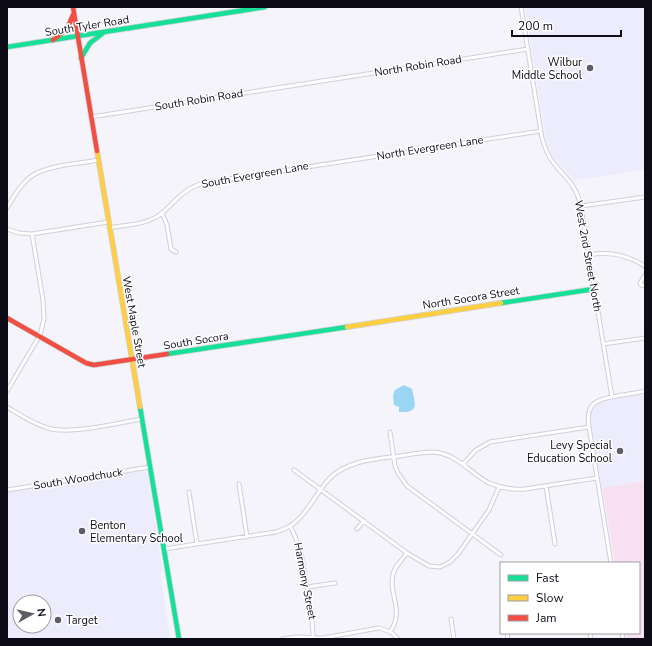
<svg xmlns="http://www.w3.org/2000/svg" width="652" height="646" viewBox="0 0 652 646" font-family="'Nunito Sans',sans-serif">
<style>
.built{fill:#ececfd;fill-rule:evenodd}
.green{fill:#f6e0f1}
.water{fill:#9ad5f2}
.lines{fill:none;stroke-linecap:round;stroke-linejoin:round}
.street-casing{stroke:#d0cfd9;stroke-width:5}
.fast-casing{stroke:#d0cfd9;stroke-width:6}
.slow-casing{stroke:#d0cfd9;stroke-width:6}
.jam-casing{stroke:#d0cfd9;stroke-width:6}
.street{stroke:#fdfdfe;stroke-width:3}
.fast{stroke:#16e098;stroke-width:4.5}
.slow{stroke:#ffcf43;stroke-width:4.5}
.jam{stroke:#f24e42;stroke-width:4.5}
.poi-dot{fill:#5d5d66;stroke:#fff;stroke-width:1.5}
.labels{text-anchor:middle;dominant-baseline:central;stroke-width:3;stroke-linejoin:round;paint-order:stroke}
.street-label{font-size:11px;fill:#0c0b16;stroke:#fff}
.poi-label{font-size:11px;fill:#0c0b16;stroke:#fff;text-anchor:end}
</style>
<rect width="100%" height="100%" fill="#f4f4fa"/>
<path class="built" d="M525,7H645V170L574,180L553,156L546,139Z
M645,394V481L602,488L591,420V413L595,406L600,402L608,400Z
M143,471L146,473L148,476L163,571L160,572L170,639H7V492ZM20,602H44V626H20Z"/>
<path class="green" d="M645,481V639H627L626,633H639V563H615L602,488Z"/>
<path class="water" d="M404,385L412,389C415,404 420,413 399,412V407L394,405L393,395L395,390Z"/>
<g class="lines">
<defs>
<path id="street" d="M521,7L542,138C545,147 547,155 553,162C564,177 574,182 580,202L612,397
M91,117L528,49
M581,206L645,197
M7,208C13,198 19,186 29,178C44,165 79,164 98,160
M162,213L167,225L171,249L176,252
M109,228C125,225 144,225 158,216C166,211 172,203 179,197C185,191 194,186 203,183L541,131
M7,229L19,233L32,234L108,222
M589,255C610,251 627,255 645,266
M645,275L640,283L641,285L645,286
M603,344L645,338
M7,391L40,335L44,319L43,300L32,234
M7,407C20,415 33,424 48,428C71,435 117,423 142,419
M390,432L395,466L398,473L407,486L501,555
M463,464L476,450L490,442L589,427
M294,470L407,553L429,566L440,567L450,562L458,554L489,510L499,487
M239,484L247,537
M546,486L555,544
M7,490L150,467
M189,492L197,544
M290,526C301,546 304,566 307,588C310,605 313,621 313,638
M357,529L364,521
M164,549L276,532C282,530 288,528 293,524C308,513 316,493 329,479C347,460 377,459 400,456C411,454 423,452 434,452C457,454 470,473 489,483C501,488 512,490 525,489L597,478
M611,563L589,427C585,403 597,399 617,396C627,394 636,393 645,391
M307,587L335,583
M451,619L454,639
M390,632C406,609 386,593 394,571C397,564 403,559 407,553
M507,633L508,639
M590,633L591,639
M622,633L623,639
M283,639L296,637L323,638L379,628L391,632L398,639"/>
<path id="fast" d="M7,47L265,7
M81,58L90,43L103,33
M501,303L594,289
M167,354L347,327
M140,407L179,639"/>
<path id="slow" d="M97,151L140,407
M347,327L501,303"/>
<path id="jam" d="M73,7L97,151
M53,40L67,29L73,15
M7,318L86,363L94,365L167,354"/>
</defs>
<use href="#street" class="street-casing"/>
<use href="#fast" class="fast-casing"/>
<use href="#slow" class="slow-casing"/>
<use href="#jam" class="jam-casing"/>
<use href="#street" class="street"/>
<use href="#fast" class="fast"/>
<use href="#slow" class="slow"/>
<use href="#jam" class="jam"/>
</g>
<g class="poi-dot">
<circle cx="590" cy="68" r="4"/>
<circle cx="620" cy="451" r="4"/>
<circle cx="82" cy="531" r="4"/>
<circle cx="58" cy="620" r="4"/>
</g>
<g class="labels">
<g class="street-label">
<text transform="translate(87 26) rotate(-9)">South Tyler Road</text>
<text transform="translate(418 66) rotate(-9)">North Robin Road</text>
<text transform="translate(199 100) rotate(-9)">South Robin Road</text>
<text transform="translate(430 148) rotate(-9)">North Evergreen Lane</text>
<text transform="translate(255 175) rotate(-10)">South Evergreen Lane</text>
<text transform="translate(588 256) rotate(80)">West 2nd Street North</text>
<text transform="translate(471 298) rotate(-9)">North Socora Street</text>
<text transform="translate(134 322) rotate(80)">West Maple Street</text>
<text transform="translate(196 341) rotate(-9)">South Socora</text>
<text transform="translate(78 479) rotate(-9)">South Woodchuck</text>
<text transform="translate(305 581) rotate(79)">Harmony Street</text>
</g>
<g class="poi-label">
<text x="582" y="62">Wilbur<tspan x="582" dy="13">Middle School</tspan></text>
<text x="612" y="445">Levy Special<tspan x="612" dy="13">Education School</tspan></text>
<text x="90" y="525" text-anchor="start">Benton<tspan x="90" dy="13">Elementary School</tspan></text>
<text x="66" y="620" text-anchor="start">Target</text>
</g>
</g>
<rect width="652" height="646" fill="none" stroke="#0c0b16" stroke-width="16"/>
<rect x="500" y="562" width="140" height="72" fill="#ffffff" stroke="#9e9da2"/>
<rect x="508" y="575" width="20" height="6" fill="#16e098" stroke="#9e9da2"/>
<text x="536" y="582" font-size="12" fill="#0c0b16">Fast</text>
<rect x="508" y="595" width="20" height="6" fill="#ffcf43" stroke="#9e9da2"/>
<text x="536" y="602" font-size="12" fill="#0c0b16">Slow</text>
<rect x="508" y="615" width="20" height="6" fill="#f24e42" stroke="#9e9da2"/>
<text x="536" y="622" font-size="12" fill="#0c0b16">Jam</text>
<g transform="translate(32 614) rotate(82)"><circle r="19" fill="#ffffff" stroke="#9e9da2"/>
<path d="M0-3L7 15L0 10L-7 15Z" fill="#5d5d66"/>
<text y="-6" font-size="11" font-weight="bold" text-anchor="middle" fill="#0c0b16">N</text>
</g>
<path d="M512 30v6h109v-6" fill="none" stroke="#0c0b16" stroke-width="2"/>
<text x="518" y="30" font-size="12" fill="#0c0b16" stroke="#ffffff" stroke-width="3" paint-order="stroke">200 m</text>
</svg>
